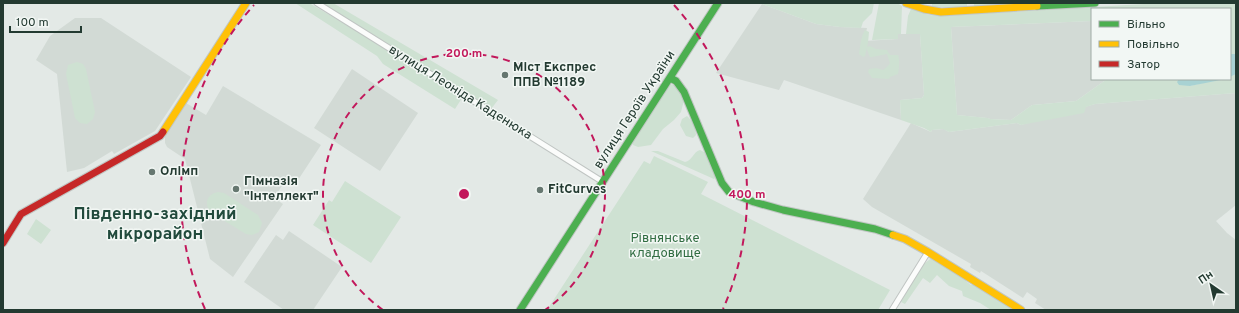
<svg xmlns="http://www.w3.org/2000/svg" width="1239" height="313" viewBox="0 0 1239 313" font-family="Overpass,sans-serif">
<style>
.built{fill:#d2dad5}
.green{fill:#cee1d2}
.water{fill:#a8d2d3}
.lines{fill:none;stroke-linecap:round;stroke-linejoin:round}
.street-casing{stroke:#c0c5c3;stroke-width:7}
.fast-casing{stroke:#c0c6c3;stroke-width:9}
.slow-casing{stroke:#c0c6c3;stroke-width:9}
.jam-casing{stroke:#c0c6c3;stroke-width:9}
.street{stroke:#fbfcfb;stroke-width:5}
.fast{stroke:#4caf50;stroke-width:7}
.slow{stroke:#ffc107;stroke-width:7}
.jam{stroke:#c62828;stroke-width:7}
.ring{fill:none;stroke:#c2185b;stroke-width:2;stroke-dasharray:7 5}
.poi-dot{fill:#667770;stroke:#f2f7f4;stroke-width:1.5}
.labels{text-anchor:middle;dominant-baseline:central;stroke-width:3;stroke-linejoin:round;paint-order:stroke}
.poi-label{font-size:13px;font-weight:bold;fill:#233a31;stroke:#f2f7f4;text-anchor:start}
.street-label{font-size:13px;fill:#233a31;stroke:#f2f7f4}
.park-label{font-size:13px;fill:#316d42;stroke:#f2f7f4}
.district-label{font-size:17px;font-weight:bold;fill:#214a3c;stroke:#f2f7f4}
.centre{fill:#c2185b;stroke:#f2f7f4;stroke-width:2}
.ring-label{font-size:12px;text-anchor:middle;font-weight:bold;fill:#c2185b;stroke:#f2f7f4;stroke-width:3;stroke-linejoin:round;paint-order:stroke}
</style>
<rect width="100%" height="100%" fill="#e3e9e6"/>
<path class="built" d="M762,4L816,24L840,27L867,28L864,41L898,39V34H920L924,95L922,98L900,100L901,120L784,80L779,90L716,73Z
M75,18H101L191,77L155,131L114,154L112,151L84,168L67,172L57,74L36,60L50,36Z
M1092,21V79H1107L1076,101L1032,105L1011,120L990,119L987,118L957,115L951,27Z
M352,69L418,113L380,171L314,128Z
M223,86L321,145L298,180L289,175L274,198L283,204L233,277L210,259L185,159L167,147L165,143V136L186,103L206,115Z
M1236,93V196L1235,197L1236,199V205L1216,221L1227,233L1236,240V310H1046L1035,303L1037,299L1027,292L1023,298L981,271L980,273L970,267L971,264L872,207L863,199L911,123L931,132L932,130L944,129L949,132L1017,123L1021,125L1095,104Z
M289,231L342,267L313,310H284L244,282L276,235L283,240Z"/>
<path class="green" d="M295,3H309L364,35L462,98L455,109L383,64L377,56Z
M322,3H333L498,100L491,109Z
M762,3H874L872,13L863,22L861,28L840,27L816,24L762,4Z
M879,3H897L902,6L901,34H898V39L872,40Z
M932,3H967V7H935L932,6Z
M974,3H1027L974,7Z
M1160,3H1236V54H1230V9H1092V21L951,27L957,115L988,118L990,119L1011,120L1032,105L1076,101L1107,79H1179L1178,80L1190,86L1207,82L1230,79V77L1236,74V93L1095,104L1086,107L1084,113L1021,125L1017,123L949,132L943,129L932,130L931,132L924,128L901,120L900,100L922,98L924,95L920,34H906L908,16L911,9L929,15L944,16Z
M865,30L869,32L868,43L865,56L863,57L859,54C860,47 861,36 865,30Z
M870,46L876,49L887,50L890,55H898C900,58 899,70 898,74L890,77L889,79L872,78L868,72L869,69L876,68L883,70L888,66L890,63L887,54L872,57H870L867,50V47Z
M77,62L83,64L86,69L95,112L93,119L87,124L80,123L75,118L66,74L68,65Z
M670,84L678,86L684,100L681,112L674,120L663,129L651,145L638,147L633,145L632,142Z
M687,116C692,120 696,128 696,135L693,138L686,136L680,125L682,119Z
M700,150L706,153L716,177L714,179L651,151H658L685,162C692,161 693,152 700,150Z
M654,156L708,182L701,194L703,195L890,290L878,310H547L644,161L650,164Z
M345,181L401,217L371,263L313,225L329,200L332,202Z
M218,192L224,193L258,215L262,223L259,232L252,235L246,234L210,212C204,203 207,194 218,192Z
M36,219L51,230L41,244L27,234Z
M932,258L963,276L967,282L971,285L976,284L1017,310H991L980,303L963,296L962,291L949,286L937,275L930,283L923,278L905,304L901,302C909,287 917,267 932,258Z"/>
<path class="water" d="M1230,54H1236V74L1230,77Z
M1179,79H1226L1190,86L1179,85L1177,82Z"/>
<g class="lines">
<defs>
<path id="street" d="M317,3L603,182
M892,310L928,252"/>
<path id="fast" d="M1037,6L1095,3
M670,78L676,81L684,92L722,183L729,192L754,202L783,210L875,229L893,235
M520,310L718,3"/>
<path id="slow" d="M906,3L924,9L941,12L1037,6
M163,132L246,3
M893,235L905,239L928,252L1021,310"/>
<path id="jam" d="M3,243L21,214L160,136L163,132"/>
</defs>
<use href="#street" class="street-casing"/>
<use href="#fast" class="fast-casing"/>
<use href="#slow" class="slow-casing"/>
<use href="#jam" class="jam-casing"/>
<use href="#street" class="street"/>
<use href="#fast" class="fast"/>
<use href="#slow" class="slow"/>
<use href="#jam" class="jam"/>
</g>
<g class="ring">
<path d="M383 310A141 141 0 1 1 545 310"/>
<path d="M205 309A283 283 0 0 1 254 5M674 5A283 283 0 0 1 723 309"/>
</g>
<g class="poi-dot">
<circle cx="505" cy="75" r="4"/>
<circle cx="152" cy="172" r="4"/>
<circle cx="236" cy="189" r="4"/>
<circle cx="540" cy="190" r="4"/>
</g>
<g class="labels">
<g class="poi-label">
<text x="513" y="68">Міст Експрес<tspan x="513" dy="15">ППВ №1189</tspan></text>
<text x="160" y="172">Олімп</text>
<text x="244" y="182">Гімназія<tspan x="244" dy="15">"Інтеллект"</tspan></text>
<text x="548" y="190">FitCurves</text>
</g>
<g class="street-label">
<text transform="translate(460 93) rotate(32)">вулиця Леоніда Каденюка</text>
<text transform="translate(635 110) rotate(-57)">вулиця Героїв України</text>
</g>
<g class="park-label">
<text x="665" y="239">Рівнянське<tspan x="665" dy="15">кладовище</tspan></text>
</g>
<g class="district-label">
<text x="155" y="215">Південно-західний<tspan x="155" dy="20">мікрорайон</tspan></text>
</g>
</g>
<circle cx="464" cy="194" r="6" class="centre"/>
<g class="ring-label">
<text x="464" y="57">200 m</text>
<text x="747" y="198">400 m</text>
</g>
<rect width="1239" height="313" fill="none" stroke="#233a31" stroke-width="8"/>
<rect x="1091" y="8" width="140" height="72" fill="#f2f7f4" stroke="#9faba6"/>
<rect x="1099" y="21" width="20" height="6" fill="#4caf50" stroke="#9faba6"/>
<text x="1127" y="28" font-size="12" fill="#233a31">Вільно</text>
<rect x="1099" y="41" width="20" height="6" fill="#ffc107" stroke="#9faba6"/>
<text x="1127" y="48" font-size="12" fill="#233a31">Повільно</text>
<rect x="1099" y="61" width="20" height="6" fill="#c62828" stroke="#9faba6"/>
<text x="1127" y="68" font-size="12" fill="#233a31">Затор</text>
<g transform="translate(1211 285) rotate(326)" stroke="#f2f7f4" stroke-width="3" paint-order="stroke">
<path d="M0-3L7 15L0 10L-7 15Z" fill="#233a31"/>
<text y="-6" font-size="11" font-weight="bold" text-anchor="middle" fill="#233a31">Пн</text>
</g>
<path d="M10 26v6h71v-6" fill="none" stroke="#233a31" stroke-width="2"/>
<text x="16" y="26" font-size="12" fill="#233a31" stroke="#f2f7f4" stroke-width="3" paint-order="stroke">100 m</text>
</svg>
